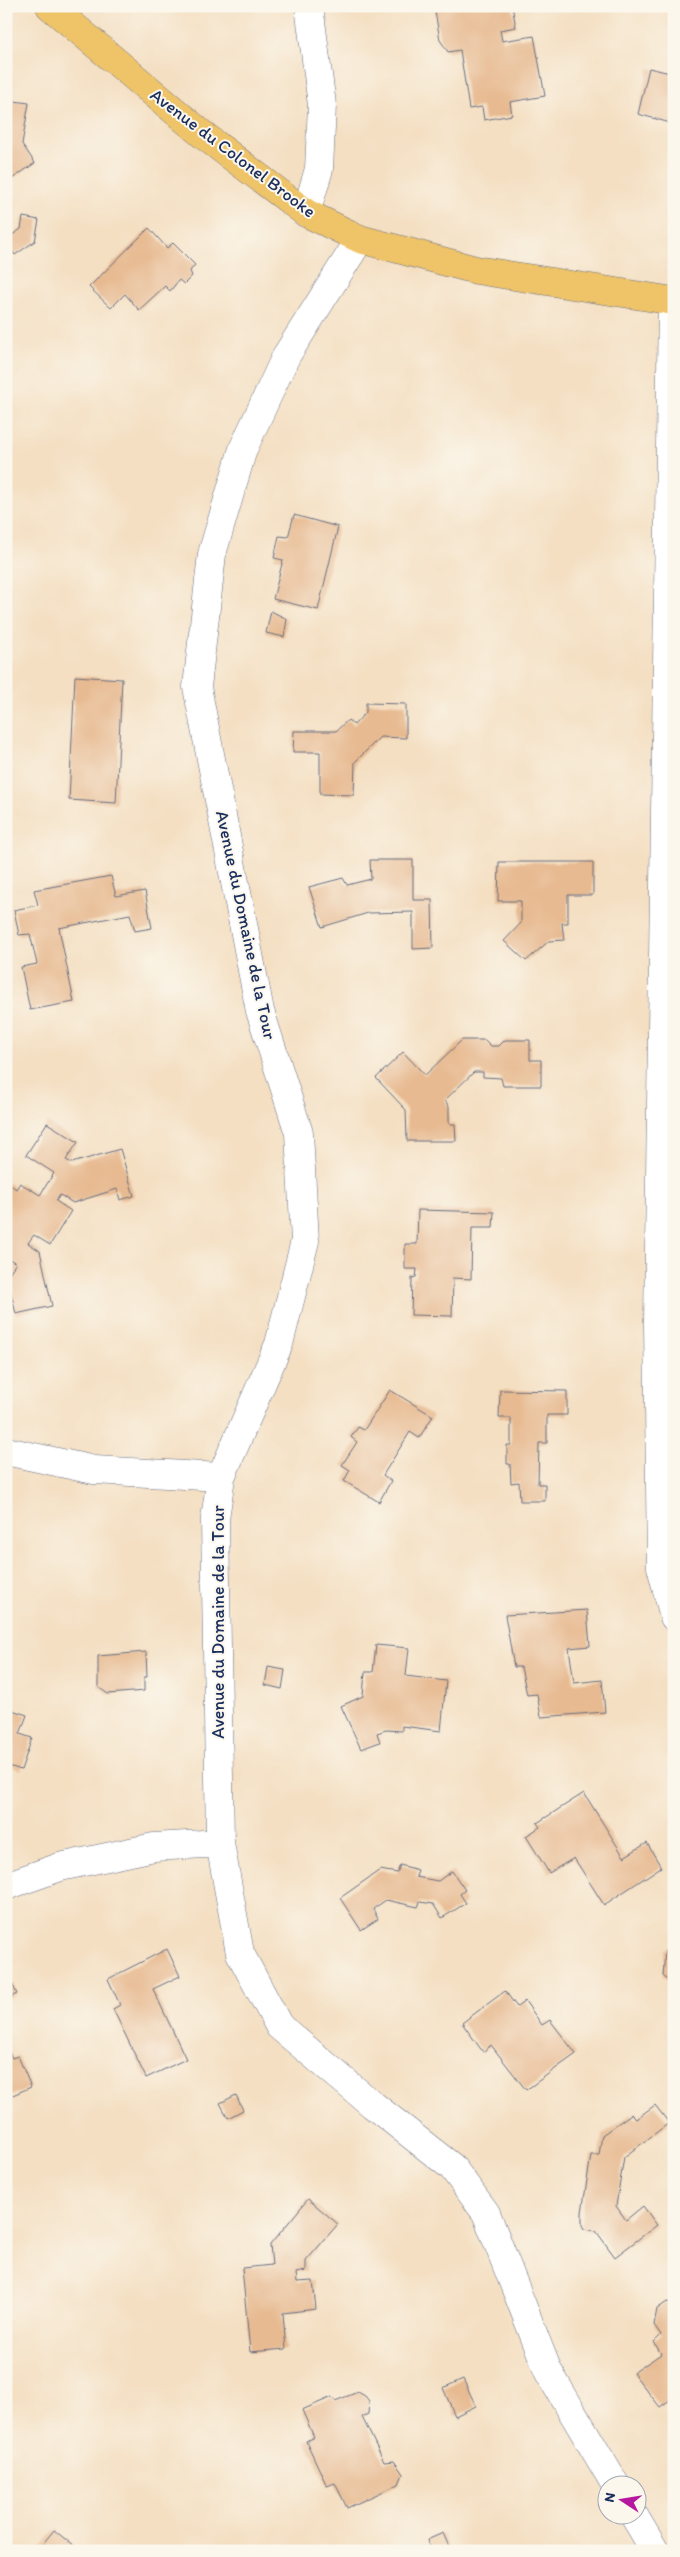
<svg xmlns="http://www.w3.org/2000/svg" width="680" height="2557" viewBox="0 0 680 2557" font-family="Itim,sans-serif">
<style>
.building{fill:#e7ba91}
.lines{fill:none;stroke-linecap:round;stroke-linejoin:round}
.minor-casing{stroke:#676d81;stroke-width:29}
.major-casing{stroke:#676d81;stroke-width:29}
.minor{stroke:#fff;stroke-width:28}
.major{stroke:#efc469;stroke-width:28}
.labels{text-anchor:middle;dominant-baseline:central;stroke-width:4;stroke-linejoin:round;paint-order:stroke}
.street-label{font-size:18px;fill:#1b2f5e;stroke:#fbf7ec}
</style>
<rect width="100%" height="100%" fill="#fbf7ec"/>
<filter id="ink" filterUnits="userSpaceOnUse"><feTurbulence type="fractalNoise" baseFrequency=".02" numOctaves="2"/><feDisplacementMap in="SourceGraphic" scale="10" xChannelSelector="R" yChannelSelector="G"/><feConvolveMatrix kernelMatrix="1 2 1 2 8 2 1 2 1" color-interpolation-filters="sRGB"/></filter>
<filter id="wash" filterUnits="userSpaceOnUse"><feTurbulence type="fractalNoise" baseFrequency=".0096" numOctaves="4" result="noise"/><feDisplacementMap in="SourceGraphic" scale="20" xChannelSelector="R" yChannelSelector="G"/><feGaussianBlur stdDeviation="1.12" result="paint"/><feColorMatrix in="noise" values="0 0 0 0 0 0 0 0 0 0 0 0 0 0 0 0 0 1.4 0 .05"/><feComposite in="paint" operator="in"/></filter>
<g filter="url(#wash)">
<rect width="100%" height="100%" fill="#f4dfc2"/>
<g id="blocks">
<path class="building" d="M434,6H512L516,27L500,30L502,41L534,36L545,96L510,102L512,115L484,120L482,107L469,109L460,50L448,52L440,40Z
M649,68L674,74V124L638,114Z
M6,100L29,103L22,144L35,163L6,183Z
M23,217L39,220L35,241L15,255L6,243V239L21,229Z
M149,228L167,248L173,243L195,265L190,271L192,276L184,284L179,280L170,291L165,286L139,310L125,294L111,308L89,287Z
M294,515L338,527L318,610L273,599L283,560L274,558L279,536L288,537Z
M271,611L287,619L284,637L266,633Z
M75,676L122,679L116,803L69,800Z
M366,703L406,704V738L380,737L355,762L354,795L320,794V752H293L294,731H336L348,720L354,725L366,712Z
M370,860H413V900H432L433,948L413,949V912L368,913L322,927L309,887L343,878L347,885L371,879Z
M499,862H593V895H568V923H562L564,940L549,941L526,961L504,941L521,923V901H498Z
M111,876L116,896L145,891L152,928L135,931L130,914L59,928L74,1002L30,1010L21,967L37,964L30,934L19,935L14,910L38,905L34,890Z
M462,1040H485L491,1046H499L505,1040H530V1060H541V1086H503L501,1078L483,1077V1072H474L445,1100L449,1107V1124H455L456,1141H407L406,1110L376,1078L403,1052L425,1075Z
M47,1123L78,1142L66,1160L72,1163L120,1149L134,1196L120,1200L117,1189L73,1203L60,1195L56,1201L71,1211L50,1245L34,1235L28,1243L40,1251L52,1306L16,1314L7,1276L16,1263L6,1257V1186L8,1183L16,1189L20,1183L40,1195L54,1173L26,1155Z
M418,1210L494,1212L493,1228H472L471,1279L453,1278L452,1316L411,1315L412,1278L416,1277L417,1269H405V1244H417Z
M390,1390L433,1416L419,1438L410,1432L383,1475L391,1481L379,1502L344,1481L350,1470L342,1465L357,1442L351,1437L356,1430L358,1427L364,1430Z
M500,1390L567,1391V1415H547V1443H539L538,1484H545V1501H520L519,1482L511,1483L510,1464H507V1445H511V1418H499Z
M587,1610L590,1646L569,1648L574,1683L602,1680L605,1712L541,1717L537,1694L527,1695L521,1667H514L505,1615Z
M376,1645L409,1648L406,1676L446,1681L441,1731L402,1726V1731L386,1730L377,1733L380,1742L361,1749L341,1706L363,1696L365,1672H373Z
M146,1652L147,1677H144V1691L108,1694L98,1687V1656Z
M268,1667L285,1670L282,1689L265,1685Z
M6,1708L27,1715L20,1734L32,1738L21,1770L6,1765Z
M584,1793L624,1857L647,1843L661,1867L604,1905L574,1858L549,1873L526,1836L540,1827L537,1823Z
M400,1865L418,1870L416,1877L438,1881L452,1871L465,1890L460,1894L466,1903L442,1918L433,1904L420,1902L418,1907L386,1900L373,1909L378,1919L361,1930L340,1898L380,1870L397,1873Z
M674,1944V1986L663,1976L665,1951Z
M167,1949L180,1976L153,1989L186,2059L146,2078L113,2009L120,2005L108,1979Z
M6,1971L17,1994L6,1999Z
M505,1991L517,2007L525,2001L542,2025L550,2020L576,2054L526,2090L491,2045L483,2052L462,2023Z
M6,2046L12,2058L18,2056L31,2087L6,2098Z
M236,2095L243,2110L228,2118L220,2103Z
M655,2105L669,2123L624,2157L616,2206L626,2220L643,2206L657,2225L615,2257L596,2231L584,2229L582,2225V2212L591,2155H599L602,2135L631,2114L636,2119Z
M308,2199L338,2224L306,2261V2271L296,2273L297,2282L313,2281L316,2309L283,2313L286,2349L250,2352L242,2268L272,2265L270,2245Z
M667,2302L674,2304V2397L660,2407L633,2373L661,2354L654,2342L661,2335L654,2325L657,2309Z
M463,2379L476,2406L455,2416L443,2388Z
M358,2392L365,2396L369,2401L368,2414L362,2417L384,2462L394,2461L403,2474L399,2484L347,2508L335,2483L327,2486L306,2441L314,2437L302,2410L332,2397L335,2401Z
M54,2530L80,2551H37Z
M443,2533L451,2551H424L430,2548L427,2540Z"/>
</g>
</g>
<g filter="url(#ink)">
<use href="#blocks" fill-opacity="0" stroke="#676d81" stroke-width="1"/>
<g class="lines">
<defs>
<path id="minor" d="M306,213L319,169L322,105L309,6
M360,239L286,356L243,449L212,554L197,687L260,1011L299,1133L305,1241L279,1344L221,1477L215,1519L220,1843L240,1953L279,2026L373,2105L452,2167L486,2213L548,2371L615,2484
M672,301L658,1323L661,1567L674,1617
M6,1451L94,1470L221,1477
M6,1886L60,1867L154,1847L220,1843
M633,2514L655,2551"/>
<path id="major" d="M50,6L202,134L306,213L360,239L476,270L674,301"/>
</defs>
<use href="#minor" class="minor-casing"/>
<use href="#major" class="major-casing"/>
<use href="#minor" class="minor"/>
<use href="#major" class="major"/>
</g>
</g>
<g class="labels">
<g class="street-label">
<text transform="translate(233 153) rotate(37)">Avenue du Colonel Brooke</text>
<text transform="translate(246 925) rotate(78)">Avenue du Domaine de la Tour</text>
<text transform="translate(218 1622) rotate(-90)">Avenue du Domaine de la Tour</text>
</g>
</g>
<rect width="680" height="2557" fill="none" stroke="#fbf7ec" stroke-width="25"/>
<g transform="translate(622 2500) rotate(282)"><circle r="24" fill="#fbf7ec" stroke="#a1a7b3"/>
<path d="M0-4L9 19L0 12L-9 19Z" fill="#b5179e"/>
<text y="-8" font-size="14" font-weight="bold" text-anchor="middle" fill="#1b2f5e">N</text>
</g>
</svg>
